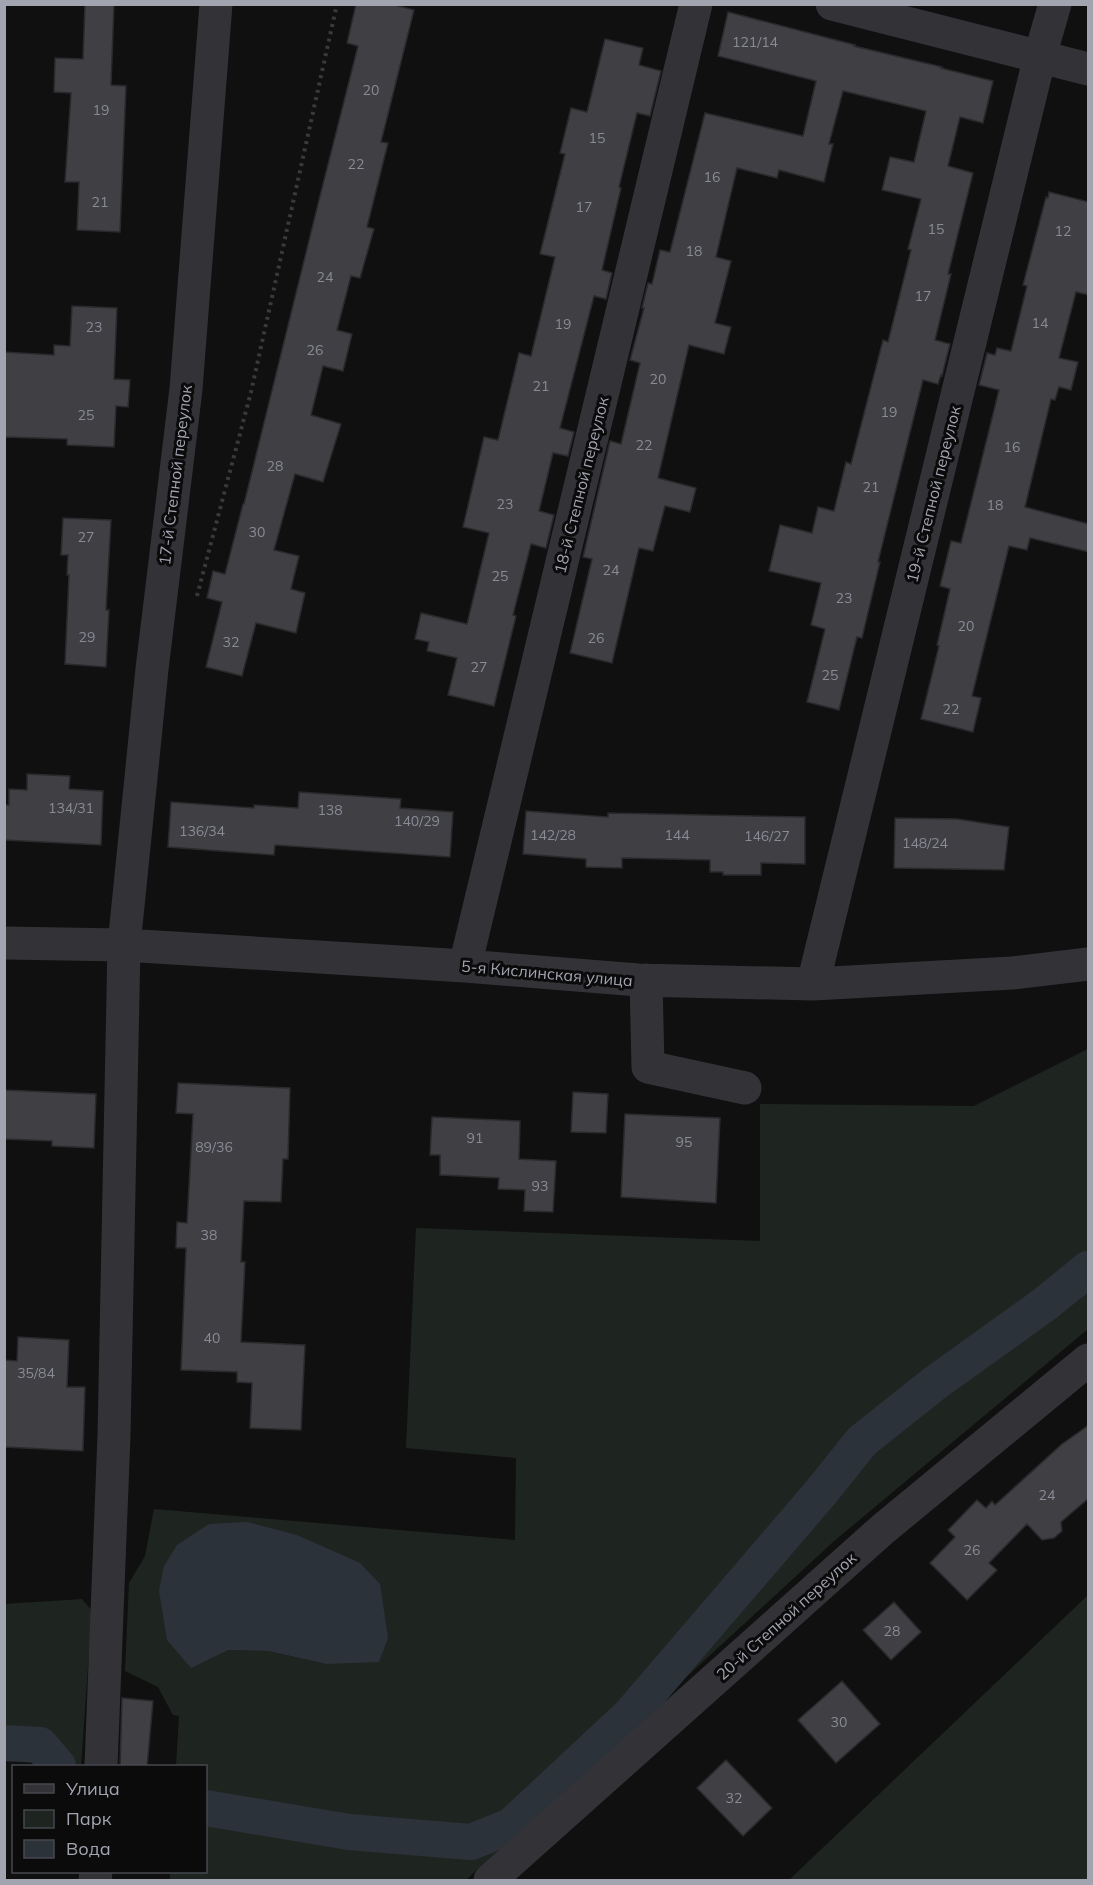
<svg xmlns="http://www.w3.org/2000/svg" width="1093" height="1885" viewBox="0 0 1093 1885" font-family="Mulish,sans-serif">
<style>
.green{fill:#1e2520;fill-rule:evenodd}
.water{fill:#2c323a}
.lines{fill:none;stroke-linecap:round;stroke-linejoin:round}
.canal{stroke:#2c323a;stroke-width:36}
.building{fill:#3f3f44;stroke:#2a2a2c;stroke-width:1.5}
.path{stroke:#393a3e;stroke-width:4;stroke-dasharray:3 4.5;stroke-linecap:butt}
.minor{stroke:#333337;stroke-width:33}
.labels{text-anchor:middle;dominant-baseline:central;stroke-width:6;stroke-linejoin:round;paint-order:stroke}
.number-label{font-size:14px;fill:#898b95}
.street-label{font-size:16px;fill:#a2a4b0;stroke:#0b0b0c}
</style>
<rect width="100%" height="100%" fill="#101011"/>
<path class="green" d="M1088,1049V1329L833,1542L466,1880H170V1872H206V1766H176L179,1716L173,1715L158,1687L125,1671L129,1583L145,1556L154,1509L515,1540L516,1458L406,1448L416,1228L760,1241V1104L974,1106ZM177,1545L326,1664L268,1651L228,1650Z
M1088,1595V1880H789Z
M82,1599L92,1611L81,1766H58L40,1745L5,1743L4,1604Z"/>
<path class="water" d="M247,1522L297,1535L360,1563L380,1584L388,1638L379,1662L326,1664L268,1651L228,1650L191,1668L167,1640L159,1591L164,1566L177,1545L209,1524Z"/>
<g class="lines">
<path class="canal" d="M4,1743L40,1745L58,1766
M206,1808L349,1832L471,1842L511,1826L630,1715L822,1491L862,1441L935,1383L1045,1304L1088,1269"/>
</g>
<path class="building" d="M85,4H114L111,85L126,86L120,232L77,230L79,182H65L71,93L54,92L55,58L83,59Z
M356,4H391L414,10L381,142L388,143L367,227L374,229L360,278L351,276L337,330L352,334L343,371L323,366L311,415L341,424L323,482L295,474L274,550L299,556L291,589L305,593L296,633L256,623L242,676L206,667L222,602L207,598L213,571L225,574L243,504H244L320,196L358,46L347,43Z
M728,12L855,45L854,46L942,67L941,68L993,81L983,123L960,117L948,166L973,173L948,274H951L935,340L950,344L942,376L941,375L938,384L923,380L878,562H880L862,638L857,637L839,710L807,702L825,629L811,625L821,583L769,571L780,525L812,533L818,507L834,511L846,462L851,464L883,340L888,342L911,250L908,249L921,199L882,190L890,157L914,162L926,111L843,91L829,144H833L824,182L779,170L777,178L737,168L716,257L731,261L715,323L731,327L724,354L689,345L658,478L696,488L690,512L665,506L653,551L639,548L612,663L570,653L592,559L583,557L610,441L621,444L640,363L630,360L644,308H642L648,283L652,284L660,250L670,252L705,113L803,136L816,81L718,56Z
M605,39L643,48L639,65L661,71L650,116L637,113L619,187L621,188L602,270L612,273L606,299L594,296L560,428L574,432L568,456L553,453L539,511L554,515L546,548L531,544L513,615L516,616L494,706L448,695L457,658L427,651L429,642L415,639L421,613L467,624L489,533L463,527L484,437L498,440L519,353L531,356L555,257L540,254L565,154L560,153L571,108L587,112Z
M1049,192L1089,202V295L1076,292L1059,358L1078,362L1071,390L1059,387L1055,400L1051,399L1025,507L1089,524V552L1030,538L1027,550L1009,546L972,696L981,698L973,732L921,719L939,646L937,645L950,589L940,586L951,541L961,543L999,390L979,385L987,353L995,355L997,348L1011,351L1027,286L1023,285L1046,197L1048,198Z
M72,306L117,308L114,379L130,380L128,407L116,406L114,447L67,445V439L4,437V352L54,355V345L70,346Z
M63,518L111,520L106,610H109L106,667L65,664L69,575H67L68,555H61Z
M27,774L70,776L69,789L103,791L101,845L4,840V805H9V789L27,790Z
M299,792L401,799L400,808L453,812L450,857L275,845L274,855L168,847L171,802L254,808V805L298,808Z
M526,811L608,817V813L805,817V864L761,863V875H723V872H710V860L622,858V868L586,867V859L523,854Z
M895,818L957,819L1009,827L1004,870L894,868Z
M178,1083L290,1088L288,1159H283L281,1202L244,1201L241,1262H245L241,1342L305,1345L301,1430L250,1428L252,1383L237,1382V1372L181,1370L186,1248H176L177,1222L187,1223L193,1114L176,1113Z
M4,1090L96,1094L94,1148L52,1146V1141L4,1139Z
M573,1092L608,1094L606,1133L571,1132Z
M625,1114L720,1118L716,1203L621,1197Z
M432,1117L520,1121L519,1159L556,1161L553,1212L524,1211L525,1190L498,1189L499,1178L440,1175V1155H430Z
M18,1337L69,1340L67,1387H85L83,1451L4,1447V1360L17,1361Z
M1089,1425V1498L1061,1522L1062,1531L1054,1538L1042,1540L1027,1524L989,1563L997,1570L967,1600L930,1563L955,1537L948,1530L977,1500L986,1508L992,1501L995,1505L1062,1444Z
M894,1602L921,1632L891,1660L863,1630Z
M842,1681L880,1724L836,1763L798,1720Z
M122,1698L153,1701L147,1767H120Z
M726,1760L772,1808L743,1836L697,1788Z"/>
<g class="lines">
<path class="path" d="M197,596L251,392L337,4"/>
<path class="minor" d="M832,4L1088,69
M4,943L124,945L465,966L638,980L813,984L1012,973L1088,964
M465,966L696,4
M646,980L648,1067L745,1088
M813,984L1040,56L1055,4
M101,1766L114,1435L124,945L152,669L186,389L216,4
M95,1880L96,1872
M490,1880L883,1529L1088,1360"/>
</g>
<g class="labels">
<g class="number-label">
<text x="755" y="42">121/14</text>
<text x="371" y="90">20</text>
<text x="101" y="110">19</text>
<text x="597" y="138">15</text>
<text x="356" y="164">22</text>
<text x="712" y="177">16</text>
<text x="100" y="202">21</text>
<text x="584" y="207">17</text>
<text x="936" y="229">15</text>
<text x="1063" y="231">12</text>
<text x="694" y="251">18</text>
<text x="325" y="277">24</text>
<text x="923" y="296">17</text>
<text x="1040" y="323">14</text>
<text x="563" y="324">19</text>
<text x="94" y="327">23</text>
<text x="315" y="350">26</text>
<text x="658" y="379">20</text>
<text x="541" y="386">21</text>
<text x="889" y="412">19</text>
<text x="86" y="415">25</text>
<text x="644" y="445">22</text>
<text x="1012" y="447">16</text>
<text x="275" y="466">28</text>
<text x="871" y="487">21</text>
<text x="505" y="504">23</text>
<text x="995" y="505">18</text>
<text x="257" y="532">30</text>
<text x="86" y="537">27</text>
<text x="611" y="570">24</text>
<text x="500" y="576">25</text>
<text x="844" y="598">23</text>
<text x="966" y="626">20</text>
<text x="87" y="637">29</text>
<text x="596" y="638">26</text>
<text x="231" y="642">32</text>
<text x="479" y="667">27</text>
<text x="830" y="675">25</text>
<text x="951" y="709">22</text>
<text x="71" y="808">134/31</text>
<text x="330" y="810">138</text>
<text x="417" y="821">140/29</text>
<text x="202" y="831">136/34</text>
<text x="553" y="835">142/28</text>
<text x="677" y="835">144</text>
<text x="767" y="836">146/27</text>
<text x="925" y="843">148/24</text>
<text x="475" y="1138">91</text>
<text x="684" y="1142">95</text>
<text x="214" y="1147">89/36</text>
<text x="540" y="1186">93</text>
<text x="209" y="1235">38</text>
<text x="212" y="1338">40</text>
<text x="36" y="1373">35/84</text>
<text x="1047" y="1495">24</text>
<text x="972" y="1550">26</text>
<text x="892" y="1631">28</text>
<text x="839" y="1722">30</text>
<text x="734" y="1798">32</text>
</g>
<g class="street-label">
<text transform="translate(175 475) rotate(-83)">17-й Степной переулок</text>
<text transform="translate(581 485) rotate(-76)">18-й Степной переулок</text>
<text transform="translate(933 494) rotate(-76)">19-й Степной переулок</text>
<text transform="translate(547 973) rotate(5)">5-я Кислинская улица</text>
<text transform="translate(786 1616) rotate(-42)">20-й Степной переулок</text>
</g>
</g>
<rect width="1093" height="1885" fill="none" stroke="#a2a4b0" stroke-width="12"/>
<rect x="12" y="1765" width="195" height="108" fill="#0b0b0c" stroke="#47484e" stroke-width="1.5"/>
<rect x="24" y="1784" width="30" height="9" fill="#333337" stroke="#47484e" stroke-width="1.5"/>
<text x="66" y="1795" font-size="18" fill="#a2a4b0">Улица</text>
<rect x="24" y="1810" width="30" height="18" fill="#1e2520" stroke="#47484e" stroke-width="1.5"/>
<text x="66" y="1825" font-size="18" fill="#a2a4b0">Парк</text>
<rect x="24" y="1840" width="30" height="18" fill="#2c323a" stroke="#47484e" stroke-width="1.5"/>
<text x="66" y="1855" font-size="18" fill="#a2a4b0">Вода</text>
</svg>
